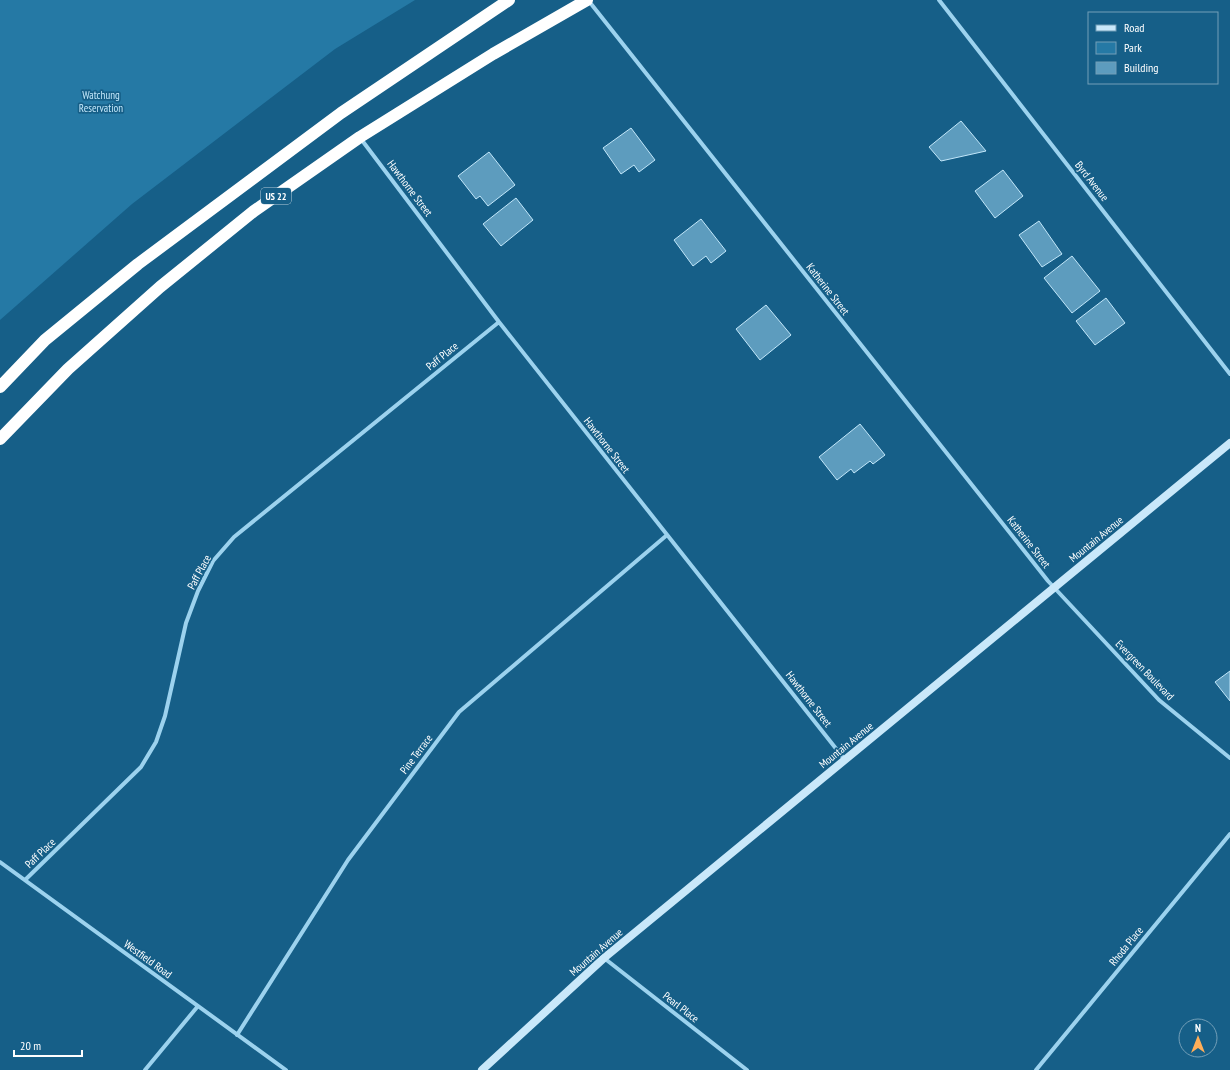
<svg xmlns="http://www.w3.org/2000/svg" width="1230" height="1070" viewBox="0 0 1230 1070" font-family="'PT Sans Narrow',sans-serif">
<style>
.green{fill:#2579a5}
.building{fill:#5d9cbe;stroke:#c2e7fa}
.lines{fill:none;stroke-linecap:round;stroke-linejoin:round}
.street{stroke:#9cd2ee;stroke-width:4}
.secondary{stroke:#c9e8fa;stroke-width:8}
.highway{stroke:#fff;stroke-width:12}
.labels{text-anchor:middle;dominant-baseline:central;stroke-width:3.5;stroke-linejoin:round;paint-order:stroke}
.shield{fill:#165f88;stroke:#b9cfdb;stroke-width:1}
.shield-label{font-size:10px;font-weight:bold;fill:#fff}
.park-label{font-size:11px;fill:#c2e7fa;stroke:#165f88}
.street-label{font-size:11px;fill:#fff;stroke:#165f88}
</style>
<rect width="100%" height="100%" fill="#165f88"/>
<path class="green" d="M0,0H415L335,49L132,204L0,320Z"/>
<path class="building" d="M961,121L986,151L941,161L929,147Z
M631,128L655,160L639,172L634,165L621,174L603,148Z
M489,152L515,185L488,206L480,196L476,199L458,176Z
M1003,170L1023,196L995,218L975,191Z
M516,198L533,220L501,246L483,224Z
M701,219L726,251L711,263L706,256L693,266L674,240Z
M1039,221L1062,254L1042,267L1019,235Z
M1072,256L1100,291L1072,313L1044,278Z
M1106,298L1125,323L1095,345L1076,321Z
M766,305L791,335L760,360L736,329Z
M860,424L885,455L873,464L870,461L854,473L851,469L837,480L819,457Z
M1230,671V701L1215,682Z"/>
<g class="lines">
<path class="street" d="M588,0L1048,581L1159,700L1230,758
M939,0L1230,374
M361,139L499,322L845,760
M0,862L286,1070
M25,880L141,767L156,742L165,716L186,623L198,591L213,561L234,537L499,322
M604,958L747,1070
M237,1035L348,860L459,712L667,535
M145,1070L198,1006
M1036,1070L1230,834"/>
<path class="secondary" d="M482,1070L604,958L1230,443"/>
<path class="highway" d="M0,387L45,340L138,264L341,113L509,0
M0,439L68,369L160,287L254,211L360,137L493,54L587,0"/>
</g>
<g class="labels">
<rect class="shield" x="261" y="188" width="30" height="16" rx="3"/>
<g class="shield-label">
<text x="276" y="196">US 22</text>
</g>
<g class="park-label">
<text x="101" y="95">Watchung<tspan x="101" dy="13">Reservation</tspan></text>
</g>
<g class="street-label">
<text transform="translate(1092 181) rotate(52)">Byrd Avenue</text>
<text transform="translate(410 188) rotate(53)">Hawthorne Street</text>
<text transform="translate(828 289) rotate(52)">Katherine Street</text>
<text transform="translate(442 356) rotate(-39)">Paff Place</text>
<text transform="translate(607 445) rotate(52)">Hawthorne Street</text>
<text transform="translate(1096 539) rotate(-39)">Mountain Avenue</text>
<text transform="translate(1029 542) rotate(52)">Katherine Street</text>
<text transform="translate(199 572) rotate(-62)">Paff Place</text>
<text transform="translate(1145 670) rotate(46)">Evergreen Boulevard</text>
<text transform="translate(809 699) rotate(52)">Hawthorne Street</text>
<text transform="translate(846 745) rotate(-39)">Mountain Avenue</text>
<text transform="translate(416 754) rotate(-53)">Pine Terrace</text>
<text transform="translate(40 853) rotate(-44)">Paff Place</text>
<text transform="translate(1126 946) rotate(-51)">Rhoda Place</text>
<text transform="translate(596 952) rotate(-41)">Mountain Avenue</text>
<text transform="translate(148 959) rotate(36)">Westfield Road</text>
<text transform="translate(681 1007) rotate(38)">Pearl Place</text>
</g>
</g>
<rect x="1088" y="12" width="130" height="72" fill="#165f88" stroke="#739fb8"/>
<rect x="1096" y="25" width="20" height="6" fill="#c9e8fa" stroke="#739fb8"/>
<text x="1124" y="32" font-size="12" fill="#ffffff">Road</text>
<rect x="1096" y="42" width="20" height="12" fill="#2579a5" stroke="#739fb8"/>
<text x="1124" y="52" font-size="12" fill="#ffffff">Park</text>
<rect x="1096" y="62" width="20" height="12" fill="#5d9cbe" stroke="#739fb8"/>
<text x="1124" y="72" font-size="12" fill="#ffffff">Building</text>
<g transform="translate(1198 1038)"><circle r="19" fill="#165f88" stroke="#739fb8"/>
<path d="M0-3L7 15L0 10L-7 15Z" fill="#ffae59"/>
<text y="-6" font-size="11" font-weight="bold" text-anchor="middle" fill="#ffffff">N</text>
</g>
<path d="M14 1050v6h68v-6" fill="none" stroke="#ffffff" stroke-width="2"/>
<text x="20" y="1050" font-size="12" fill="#ffffff" stroke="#165f88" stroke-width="3" paint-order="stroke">20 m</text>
</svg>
